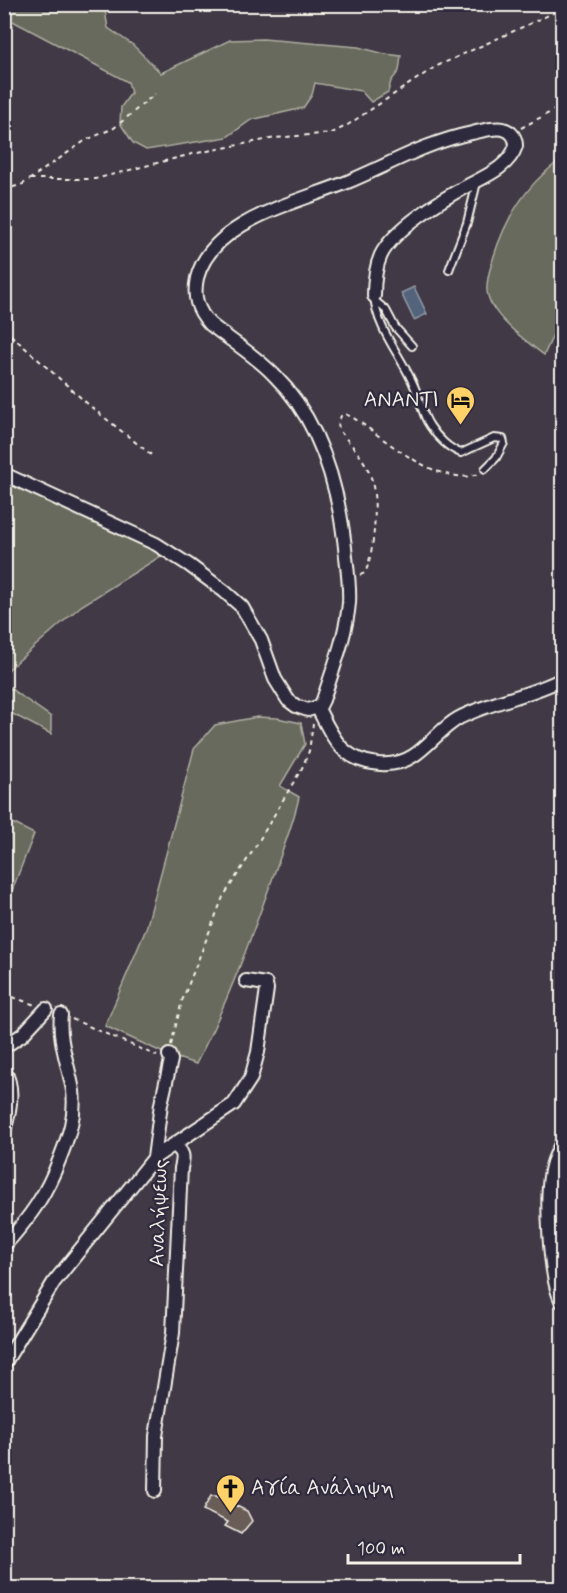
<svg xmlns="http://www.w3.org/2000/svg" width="567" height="1593" viewBox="0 0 567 1593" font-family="Mynerve,sans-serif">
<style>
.green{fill:#686b5d;stroke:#aeaea2;stroke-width:1.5}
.water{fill:#52647c;stroke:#939ca7;stroke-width:1.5}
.building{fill:#6a5d59;stroke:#f4f1e8;stroke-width:1.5}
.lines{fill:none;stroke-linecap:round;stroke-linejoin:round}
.service-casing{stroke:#f4f1e8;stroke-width:10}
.minor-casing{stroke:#f4f1e8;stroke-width:16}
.path{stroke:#f4f1e8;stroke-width:2;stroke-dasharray:4.5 4.5;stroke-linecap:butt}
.service{stroke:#2f2a3d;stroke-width:6}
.minor{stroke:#2f2a3d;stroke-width:12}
.labels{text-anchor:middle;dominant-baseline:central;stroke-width:4.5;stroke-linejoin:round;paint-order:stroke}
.poi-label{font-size:21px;fill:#f4f1e8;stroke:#2f2a3d;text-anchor:end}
.street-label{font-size:21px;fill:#f4f1e8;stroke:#2f2a3d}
</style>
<rect width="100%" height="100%" fill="#413945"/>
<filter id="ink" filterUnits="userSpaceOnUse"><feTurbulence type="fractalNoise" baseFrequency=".0167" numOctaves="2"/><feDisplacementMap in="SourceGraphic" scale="12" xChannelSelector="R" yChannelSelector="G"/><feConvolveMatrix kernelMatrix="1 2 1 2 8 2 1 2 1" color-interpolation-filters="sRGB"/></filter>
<g filter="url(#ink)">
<path class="green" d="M4,5H104L108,28L133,45L161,73L230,40L263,39L358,47L385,54L401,56L399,71L391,81L388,92L371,102L361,91L315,83L312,95L303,108L251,120L227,137L146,150L133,143L120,123L121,107L131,93L128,82L5,17Z
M562,159V315L544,355C526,341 490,316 487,291C486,280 490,269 493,259C505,219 527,183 562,159Z
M5,482L143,543L161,556L81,606L9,669L5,675Z
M4,684L51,717V734L5,710Z
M257,717L277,718L301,723L305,744L280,786L299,797C293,826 281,853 272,880C249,943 227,1004 196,1064L168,1055L105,1026L146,929L194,749L215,725Z
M5,819L34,834L6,906L4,905Z"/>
<path class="water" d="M414,287L427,314L414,320L401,293Z"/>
<path class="building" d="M211,1496H216L247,1511L252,1521L241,1534L225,1526L228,1522L203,1510Z"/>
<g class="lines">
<defs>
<path id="service" d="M449,270L467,223L477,182
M374,296C377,331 402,356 415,388C420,400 422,415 430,426C437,437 449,449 461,453L494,438L503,439L504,443L496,458L485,469
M374,300L386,310L395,327L412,346"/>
<path id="minor" d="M4,474L156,544L189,565L224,591L242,607L261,640L275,679L288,700L296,706L308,710L320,706L323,700C333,669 346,636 349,603C350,588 348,573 346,557C340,493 322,422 274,375C255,355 231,341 210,324C197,310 193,297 197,278C212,220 297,203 345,183C389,165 424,143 472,133C481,131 494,127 503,129C512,131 516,138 516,146C509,167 486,176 467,186C442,199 394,229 381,255C375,268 374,282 374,296
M317,707C325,721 332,739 344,750C362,766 393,769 413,756C430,745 441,728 459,718C492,701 530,696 562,679
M4,1047L22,1035L46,1009
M4,1070C15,1087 10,1112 4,1131
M562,1142C559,1149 555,1156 553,1163C544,1190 549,1279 562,1302
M173,1145L234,1104L251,1078L258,1052L267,989L266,984L246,981
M154,1158L161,1104L171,1060L169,1055
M4,1246C31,1216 46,1195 60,1158C69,1135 76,1116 73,1091C69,1066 58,1041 61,1015
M4,1364L54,1282L154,1158L173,1145C184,1151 184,1157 181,1168L173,1333L156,1436L155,1491"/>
</defs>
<use href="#service" class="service-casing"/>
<use href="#minor" class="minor-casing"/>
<path class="path" d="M521,128L562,106
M30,179H95L192,154L275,138L332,133L346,126L435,67L562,9
M4,190L23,184L86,140L114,128L155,94
M4,329L90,406L154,457
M360,575L365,573C375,552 379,493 369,472C363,456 349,443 339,430L338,423L341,416L345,414L352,417C385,438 437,488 478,474
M4,994L35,1005
M72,1019L157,1056
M171,1045L182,1001L223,897L254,849L302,768L309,751L313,724"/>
<use href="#service" class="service"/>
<use href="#minor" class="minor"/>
</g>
</g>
<defs>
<symbol id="hotel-pin" viewBox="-11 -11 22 30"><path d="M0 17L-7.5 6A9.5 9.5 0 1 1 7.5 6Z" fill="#ffd166" stroke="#2f2a3d"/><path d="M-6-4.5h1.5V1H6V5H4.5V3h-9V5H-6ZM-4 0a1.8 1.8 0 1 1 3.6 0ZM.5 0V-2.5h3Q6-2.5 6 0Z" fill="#111"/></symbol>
<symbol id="church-pin" viewBox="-11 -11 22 30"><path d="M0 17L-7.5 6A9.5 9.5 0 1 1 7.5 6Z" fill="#ffd166" stroke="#2f2a3d"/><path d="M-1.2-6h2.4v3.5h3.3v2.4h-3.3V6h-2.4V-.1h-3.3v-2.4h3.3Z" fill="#111"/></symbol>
</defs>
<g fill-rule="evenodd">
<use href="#hotel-pin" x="444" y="384" width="33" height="45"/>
<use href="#church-pin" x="214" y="1472" width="33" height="45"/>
</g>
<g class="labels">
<g class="poi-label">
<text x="439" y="400">ΑΝΑΝΤΙ</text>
<text x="251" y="1488" text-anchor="start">Αγία Ανάληψη</text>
</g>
<g class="street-label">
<text transform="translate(159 1213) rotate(-88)">Αναλήψεως</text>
</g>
</g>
<rect width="567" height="1593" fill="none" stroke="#2f2a3d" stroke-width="24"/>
<rect x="12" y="12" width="543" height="1569" fill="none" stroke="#f4f1e8" stroke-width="2" filter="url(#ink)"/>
<path d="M348 1554v9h172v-9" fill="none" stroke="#f4f1e8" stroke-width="3"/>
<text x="357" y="1554" font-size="18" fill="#f4f1e8" stroke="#2f2a3d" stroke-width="4.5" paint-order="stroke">100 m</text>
</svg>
